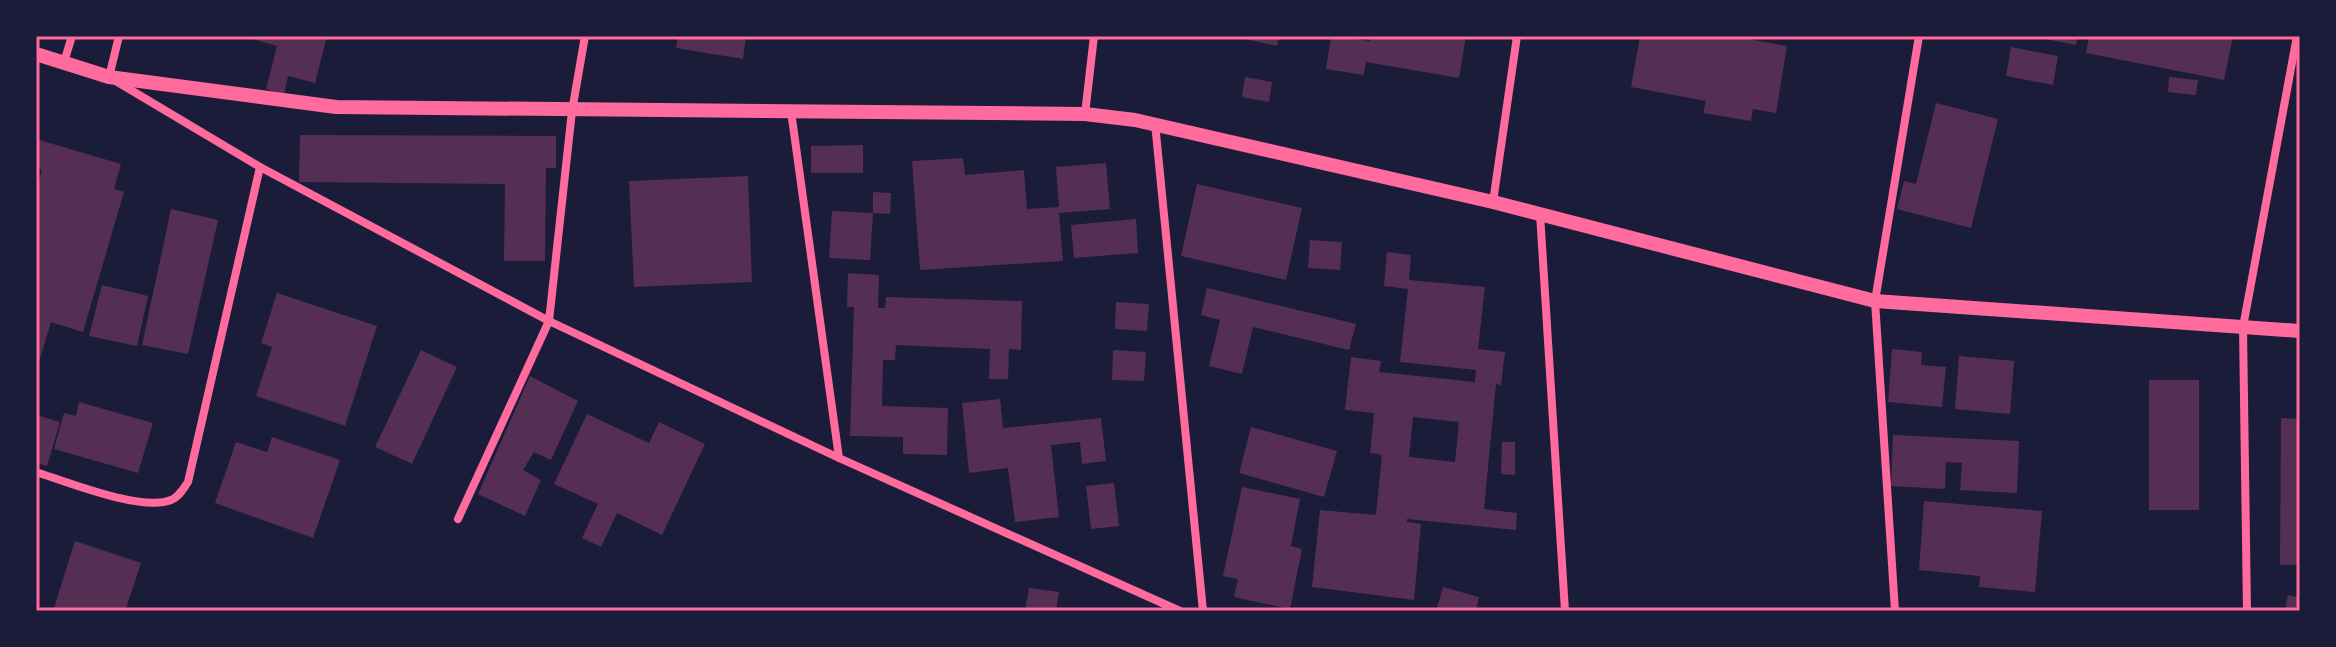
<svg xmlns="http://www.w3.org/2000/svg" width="2336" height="647" viewBox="0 0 2336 647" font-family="'PT Sans Narrow',sans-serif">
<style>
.building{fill:#542f53;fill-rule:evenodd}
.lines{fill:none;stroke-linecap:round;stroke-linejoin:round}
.minor{stroke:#ff6b9d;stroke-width:8}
.tertiary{stroke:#ff6b9d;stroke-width:14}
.neatline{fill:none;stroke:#ff6b9d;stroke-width:3}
</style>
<rect width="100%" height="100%" fill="#1b1b3a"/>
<path class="building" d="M242,36H327L315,83L288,76L284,94L266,89L277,46Z
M678,36H746L743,59L676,48Z
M1231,36H1279L1277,46Z
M1331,36L1370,41V36H1466L1459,78L1366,62L1364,75L1326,69Z
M1640,36H1731L1787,46L1776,113L1753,109L1751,121L1703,113L1706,101L1631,87Z
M2031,36H2078L2076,45Z
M2089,36H2233L2224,80L2086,53Z
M2011,47L2058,56L2053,85L2006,76Z
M1245,77L1272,82L1269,102L1242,97Z
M2169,77L2198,80L2196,95L2168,92Z
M1936,103L1998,119L1971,228L1897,209L1904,181L1916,184Z
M300,135L556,136V168H546L545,261H504L505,184L299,182Z
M36,139L121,164L114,189L124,192L83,332L51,322L37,369L36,192L42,170L36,168Z
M863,145V173H811V146Z
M963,158L965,175L1024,170L1027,209L1059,207L1056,167L1106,163L1110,209L1059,213L1063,261L920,270L912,161Z
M748,176L752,282L634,287L629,181Z
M1197,184L1302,208L1286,280L1181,256Z
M873,192L891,193L890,214L873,213Z
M171,209L218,220L188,354L142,345Z
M832,211L873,213L870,260L829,258Z
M1136,219L1138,253L1074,258L1071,225Z
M1310,240L1342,242L1340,270L1308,268Z
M1387,252L1411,255L1409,280L1485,287L1478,349L1505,352L1501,385L1496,384L1484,509L1517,513L1516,530L1407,519V522L1421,524L1414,600L1312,587L1320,510L1376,515L1382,455L1370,453L1374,413L1345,410L1351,357L1381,361L1379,372L1475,382L1476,370L1400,362L1408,289L1384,286ZM1413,417L1459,422L1455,462L1409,457Z
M848,273L879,275L878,308H885L886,297L1022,301L1021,350L1009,349L1008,379H989L990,349L896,345L895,360H883L882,406L948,408L947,455L903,454V437L850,436L854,307H847Z
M102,285L148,296L137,346L89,336Z
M1207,288L1356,324L1349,350L1253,327L1242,374L1209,366L1220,320L1201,315Z
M277,293L377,326L345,426L256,396L272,347L261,343Z
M1116,302L1149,304L1147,331L1115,329Z
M1892,349L1922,352L1921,365L1946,367L1942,407L1888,402Z
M421,350L457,367L412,464L375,447Z
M1113,350L1146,352L1144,381L1112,380Z
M1959,356L2014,361L2010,414L1955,409Z
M530,376L578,401L551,460L534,452L523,470L541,480L525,516L478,494Z
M2149,380H2199V510H2149Z
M1000,399L1003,428L1101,418L1106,461L1082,464L1080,442L1051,445L1059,517L1015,522L1008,468L969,473L962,403Z
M79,402L153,423L138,473L54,449L64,413L76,416Z
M587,414L649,443L659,422L705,444L662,535L617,513L601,547L582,538L598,504L554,484Z
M36,415L60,422L47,466L36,463Z
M2281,418L2300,419V565H2280Z
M1251,427L1337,451L1324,497L1239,473Z
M1893,435L2019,441L2017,493L1960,490L1962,463L1946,462L1945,489L1891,486Z
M272,437L340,460L313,538L215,503L236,442L267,452Z
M1502,442H1515V475L1501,474Z
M1114,483L1119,526L1091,529L1086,486Z
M1242,487L1300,499L1291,546L1302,549L1290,609L1234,597L1238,579L1223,576Z
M1924,501L2042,511L2035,592L1979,587L1980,576L1919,570Z
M75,541L141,563L125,611H53Z
M1443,587L1479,597L1476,611H1436Z
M1029,588L1059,592L1056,611H1025Z
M2288,595L2300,598V611H2285Z"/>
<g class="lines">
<path class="minor" d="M119,36L109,77L260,167L549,321L839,458L1180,611
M64,62L72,36
M791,111L839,458
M1085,114L1094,36
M1155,123L1203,611
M1493,202L1517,36
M1540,214L1565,611
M36,472C67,482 142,512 171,500C179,497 183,489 188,482L260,167
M458,519L549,321L572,111L585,36
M1895,611L1875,301L1919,36
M2247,611L2243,327L2297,36"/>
<path class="tertiary" d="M36,54L109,77L336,107L1085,114L1135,120L1493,202L1875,301L2300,331"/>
</g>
<rect width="2336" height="647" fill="none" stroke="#1b1b3a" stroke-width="76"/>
<rect x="38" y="38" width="2260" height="571" class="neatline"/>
</svg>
